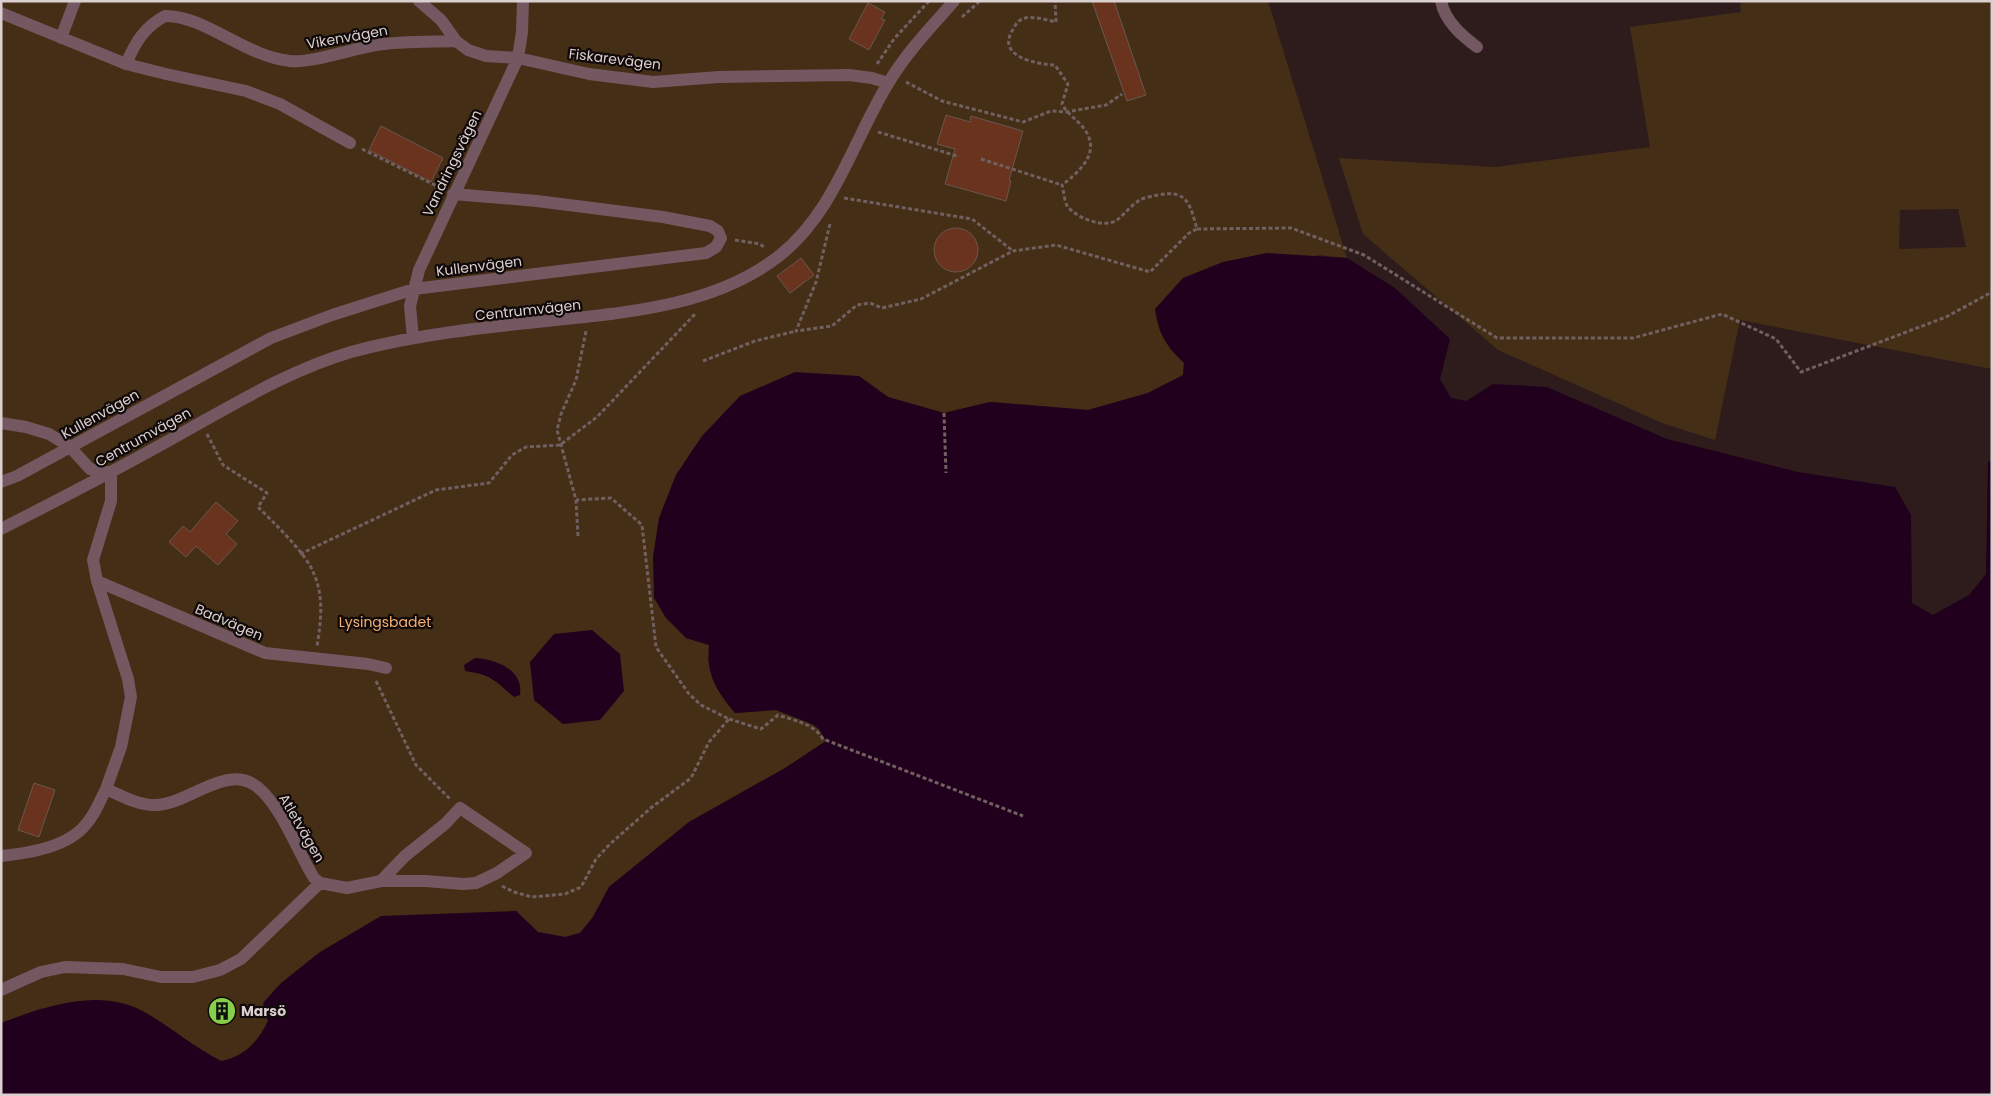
<svg xmlns="http://www.w3.org/2000/svg" width="1993" height="1096" viewBox="0 0 1993 1096" font-family="Poppins,sans-serif">
<style>
.green{fill:#452e16;fill-rule:evenodd}
.water{fill:#20001d}
.building{fill:#69331e;stroke:#6a5750}
.lines{fill:none;stroke-linecap:round;stroke-linejoin:round}
.path{stroke:#706060;stroke-width:3;stroke-dasharray:4 2.5;stroke-linecap:butt}
.minor{stroke:#735861;stroke-width:12}
.labels{text-anchor:middle;dominant-baseline:central;stroke-width:4.5;stroke-linejoin:round;paint-order:stroke}
.street-label{font-size:14px;fill:#dbcfcf;stroke:#100909}
.park-label{font-size:14px;fill:#f4b170;stroke:#100909}
.poi-label{font-size:14px;font-weight:bold;fill:#dbcfcf;stroke:#100909;text-anchor:start}
</style>
<rect width="100%" height="100%" fill="#2e1c1c"/>
<path class="green" d="M1,1H1268L1347,258L1318,255L1169,348L1184,363L1183,375L1148,393L1088,410L990,402L944,413L888,397L859,376L702,436L676,475L659,518L686,638L710,645L708,661L735,713L776,710L812,724L819,729L826,741L785,768L689,822L609,887L593,917L580,933L565,937L538,932L516,911L268,1021C258,1042 244,1056 221,1061L192,1046L42,1008L1,1023Z
M1740,1H1992V369L1740,320L1715,440L1662,423L1498,350L1363,234L1339,158L1495,167L1650,147L1630,27L1741,12ZM1958,209L1966,247L1899,249L1900,210Z"/>
<path class="water" d="M1267,253L1347,258L1395,288L1450,339L1440,379L1451,398L1466,401L1493,384L1547,387L1667,439L1798,472L1895,487L1911,515L1912,603L1933,615L1969,595L1986,574L1988,461L1992,462V1095H1V1023C47,1006 102,986 148,1014C173,1029 194,1047 221,1061C244,1057 258,1042 268,1021L263,1003L281,983L320,952L381,916L516,911L538,932L565,937L580,933L593,917L609,887L689,822L785,768L826,741L819,729L812,724L776,710L735,713C716,690 706,675 709,645L686,638L666,618L654,598L653,557L659,518L676,475L702,436L740,396L795,372L859,376L888,397L944,413L990,402L1088,410L1148,393L1183,375L1184,363C1165,344 1159,335 1155,309L1183,278L1223,262Z
M592,630L620,654L624,691L600,720L563,724L534,700L530,662L554,634Z
M475,658C496,659 524,670 520,695L514,697C494,680 492,675 465,671L464,665Z"/>
<path class="building" d="M1092,1H1114L1146,95L1127,101Z
M868,3L885,12L881,19L885,20L869,50L849,39Z
M946,115L970,122L971,116L1023,131L1009,180L1011,181L1006,201L945,184L955,149L937,144Z
M381,126L443,158L431,182L369,150Z
M934 250a22 22 0 1 1 44 0a22 22 0 1 1-44 0Z
M801,258L814,275L790,293L777,276Z
M216,502L238,521L226,534L237,544L218,565L196,546L186,557L169,542L183,526L190,532Z
M34,783L55,790L39,837L18,830Z
M230,1002L232,1016L215,1020L211,1006Z"/>
<g class="lines">
<path class="path" d="M962,17L980,1
M877,64L894,39L929,1
M906,82L942,101L1023,122L1051,111L1066,112L1106,105L1122,94
M878,132L957,156
M362,149L441,188
M981,159L1062,185
M844,198L972,219L1013,251
M830,224L816,282L796,331L832,326L857,305L870,303L882,308L921,299L1013,251L1056,245L1150,272L1189,233L1197,229C1190,205 1188,189 1158,195C1153,196 1145,197 1140,200C1131,205 1125,214 1117,220C1104,229 1077,218 1068,207C1064,202 1064,191 1062,185C1079,172 1101,153 1085,130C1078,120 1068,115 1062,104L1068,84L1055,65C1035,64 994,56 1014,28C1016,23 1020,19 1025,18C1034,16 1047,20 1056,22L1055,1
M1197,229L1291,228L1364,255L1497,338H1633L1722,314L1776,339L1801,372L1946,317L1992,292
M735,240L760,244L765,248
M703,361L755,341L796,331
M944,413L946,473
M207,434L223,465L267,493L258,507C273,522 307,554 314,574C324,597 321,622 317,646
M578,536L576,500L557,430L561,414L576,380L586,331
M300,554L436,490L489,483L512,455L526,447L560,445L597,417L696,313
M376,681L416,765L450,799
M729,719L761,729L778,715C795,721 813,723 823,739L1023,816
M502,886L514,892L532,897L565,894L581,887L596,859L610,844L652,807L691,778L709,742L729,719L701,705L689,694L656,647L642,525L611,498L576,500"/>
<path class="minor" d="M419,1L441,20L456,41L468,50L486,56L518,58L589,74L653,82L719,77L849,75L872,78L888,83
M1441,1C1445,21 1461,35 1477,47
M1,13L126,64L166,74L246,91L280,104L350,143
M61,38L75,1
M126,64C135,43 144,27 165,16C204,15 246,57 290,61C313,63 351,49 376,45C402,41 430,42 456,41
M413,338L410,306L419,270L518,58L522,32L523,1
M1,423L26,427L49,434L70,447L90,469L111,473V501L93,560L97,581L128,679L131,697L121,747L106,789C122,796 139,806 157,805C192,803 231,758 263,792C285,815 297,850 314,878L320,883L241,959L220,970L193,977H161L123,969L65,967L41,972L1,990
M1,482L17,476L271,338L332,315L414,289L706,253L716,247L721,238L718,231L710,226L663,217L537,201L453,194
M1,529C60,499 118,469 175,437C231,406 289,370 351,352C417,334 488,327 556,320C632,312 716,305 779,256C835,212 853,140 889,82C907,52 931,27 954,1
M97,581L265,653L368,664L386,668
M1,856C30,853 69,847 87,823C96,813 100,800 106,789
M320,883L347,888L381,881L405,856L445,824L460,808L526,853L497,873L476,883L463,884L425,881H381"/>
</g>
<defs>
<symbol id="building-disc" viewBox="-11 -11 22 22"><circle r="9.5" fill="#87cf4a" stroke="#100909"/><path d="M-4-6H4V6H1V3H-1V6H-4ZM-2.5-4.3h1.7v1.8h-1.7ZM.8-4.3h1.7v1.8H.8ZM-2.5-1h1.7V.8h-1.7ZM.8-1h1.7V.8H.8Z" fill="#111"/></symbol>
</defs>
<g fill-rule="evenodd">
<use href="#building-disc" x="206" y="995" width="32" height="32"/>
</g>
<g class="labels">
<g class="street-label">
<text transform="translate(347 37) rotate(-10)">Vikenvägen</text>
<text transform="translate(615 59) rotate(7)">Fiskarevägen</text>
<text transform="translate(452 163) rotate(-64)">Vandringsvägen</text>
<text transform="translate(479 266) rotate(-7)">Kullenvägen</text>
<text transform="translate(528 310) rotate(-6)">Centrumvägen</text>
<text transform="translate(100 414) rotate(-29)">Kullenvägen</text>
<text transform="translate(143 437) rotate(-29)">Centrumvägen</text>
<text transform="translate(229 622) rotate(23)">Badvägen</text>
<text transform="translate(302 828) rotate(60)">Atletvägen</text>
</g>
<g class="park-label">
<text x="385" y="622">Lysingsbadet</text>
</g>
<g class="poi-label">
<text x="241" y="1011">Marsö</text>
</g>
</g>
<rect width="1993" height="1096" fill="none" stroke="#dbcfcf" stroke-width="5"/>
</svg>
